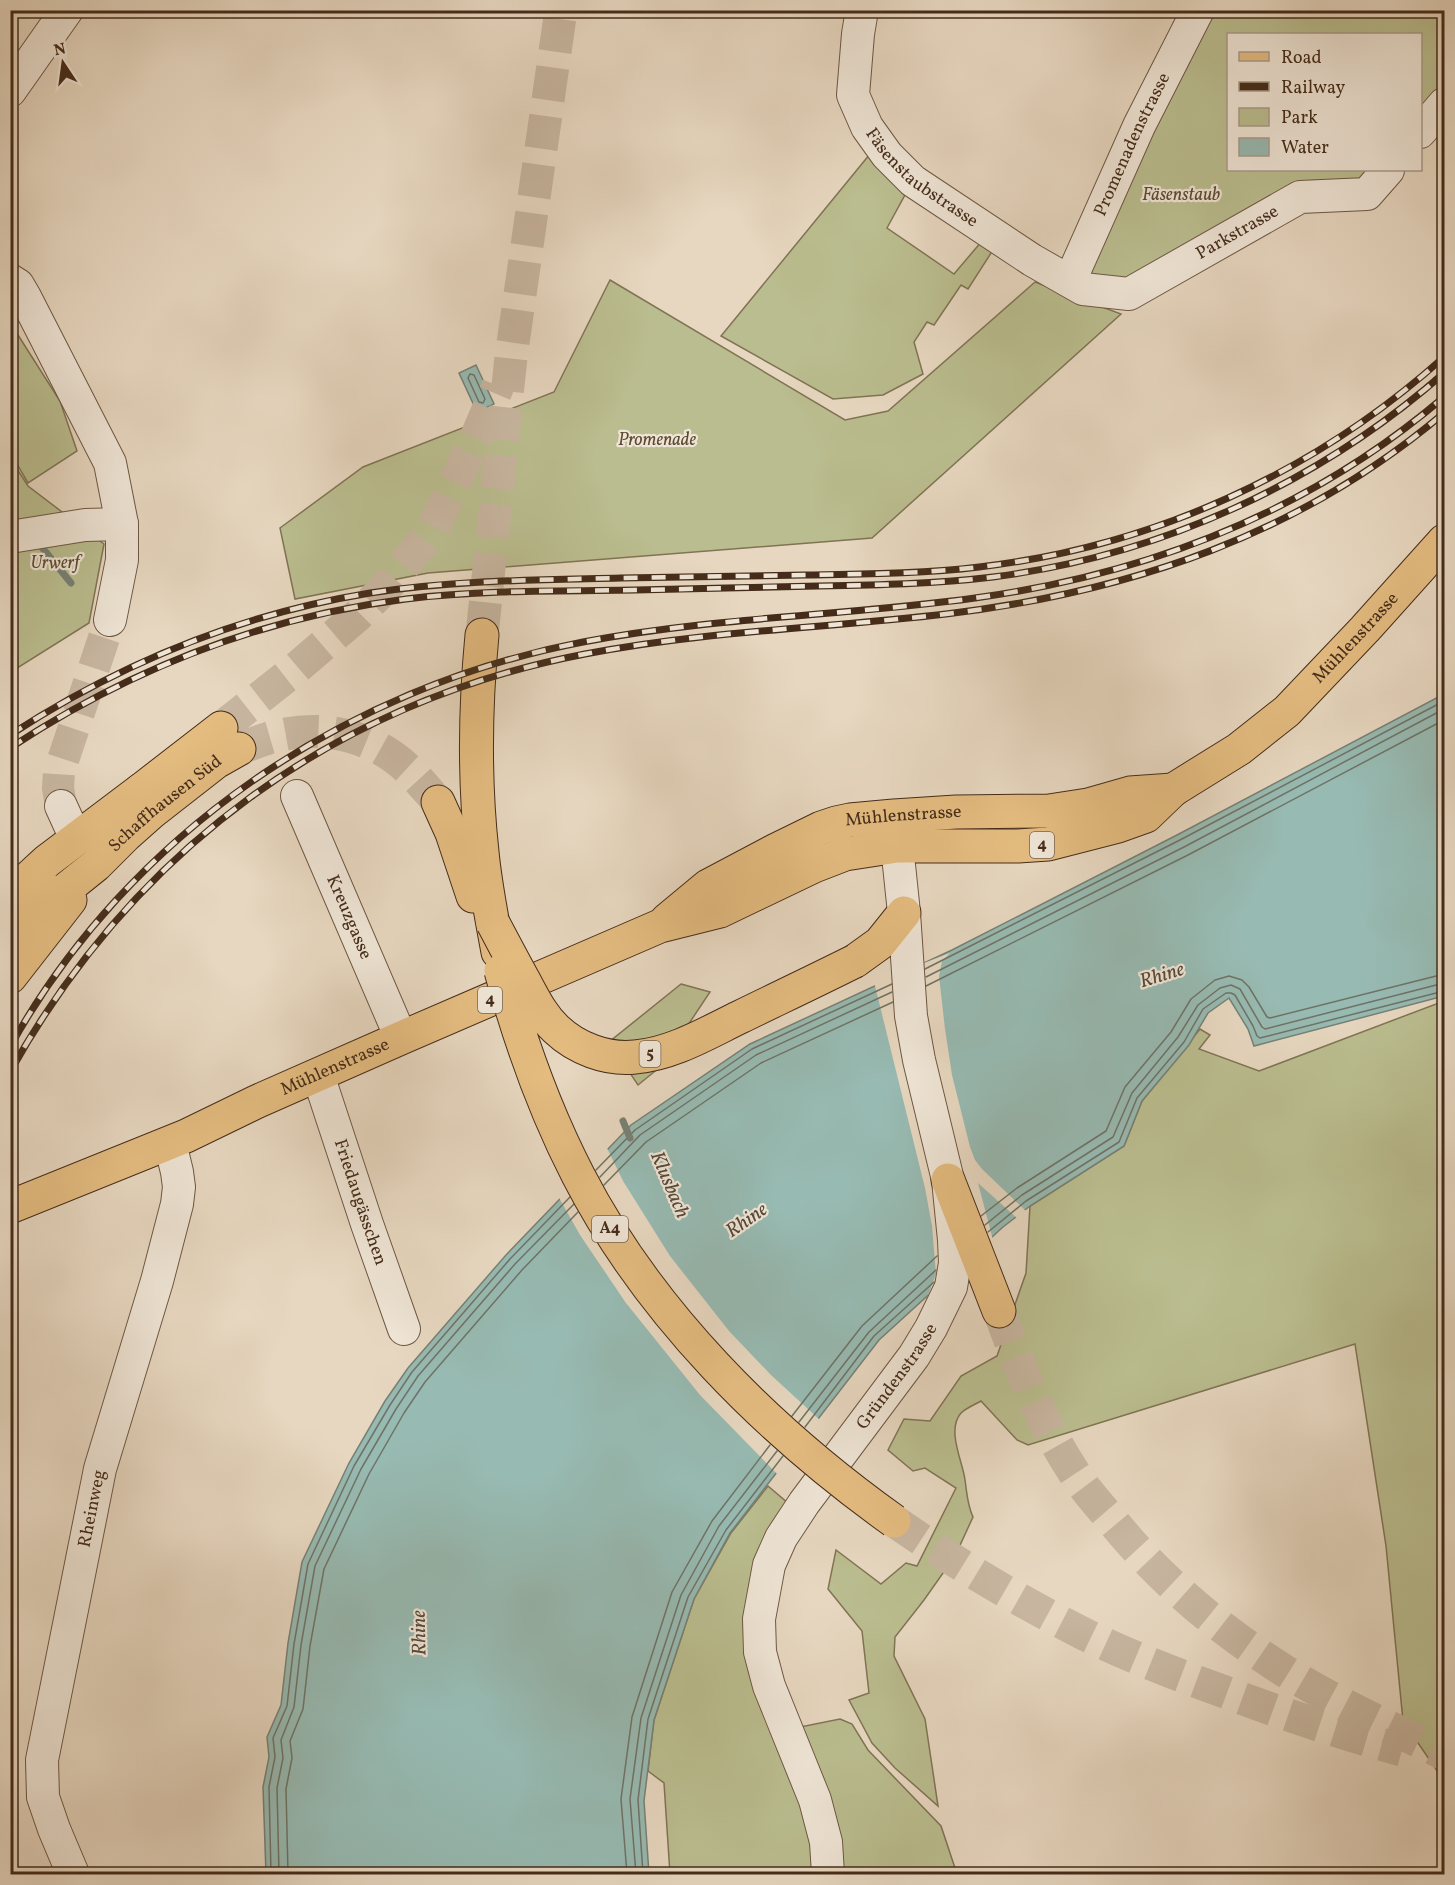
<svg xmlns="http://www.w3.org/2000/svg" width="1455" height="1885" viewBox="0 0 1455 1885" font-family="Vollkorn,serif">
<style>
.green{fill:#babd8f;stroke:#807454;stroke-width:1.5}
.water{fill:#97bab2;stroke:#768175;stroke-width:1.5}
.pier{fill:#e7d7c0}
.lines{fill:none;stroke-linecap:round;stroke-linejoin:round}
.shore{stroke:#6e7366;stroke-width:1.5}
.stream{stroke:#768175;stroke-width:7}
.minor-tunnel{stroke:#c7b59f;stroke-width:32;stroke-dasharray:32 16;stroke-linecap:butt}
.highway-tunnel{stroke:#c7b59f;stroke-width:33;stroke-dasharray:33 16;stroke-linecap:butt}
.minor-casing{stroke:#6e5744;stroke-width:34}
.major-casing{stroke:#452c1a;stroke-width:35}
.highway-casing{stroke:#452c1a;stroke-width:35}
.minor{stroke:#efe5d6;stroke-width:32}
.major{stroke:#e4bc80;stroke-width:33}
.highway{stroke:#e4bc80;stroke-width:33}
.rail-casing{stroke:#452c1a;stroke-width:7}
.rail{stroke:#efe5d6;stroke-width:4.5;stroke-dasharray:14;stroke-linecap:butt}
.highway-bridge-casing{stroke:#452c1a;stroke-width:35;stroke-linecap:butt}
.highway-bridge{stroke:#e4bc80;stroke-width:33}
.labels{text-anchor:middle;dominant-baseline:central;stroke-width:4.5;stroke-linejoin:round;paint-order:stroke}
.shield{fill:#efe5d6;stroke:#786452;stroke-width:1.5}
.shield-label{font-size:16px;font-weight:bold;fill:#452c1a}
.street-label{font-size:18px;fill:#452c1a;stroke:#efe5d6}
.park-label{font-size:18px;font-style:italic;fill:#5c4931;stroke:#efe5d6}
.water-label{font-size:20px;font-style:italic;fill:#554838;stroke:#efe5d6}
</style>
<rect width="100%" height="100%" fill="#e7d7c0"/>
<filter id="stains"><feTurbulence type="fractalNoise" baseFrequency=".00333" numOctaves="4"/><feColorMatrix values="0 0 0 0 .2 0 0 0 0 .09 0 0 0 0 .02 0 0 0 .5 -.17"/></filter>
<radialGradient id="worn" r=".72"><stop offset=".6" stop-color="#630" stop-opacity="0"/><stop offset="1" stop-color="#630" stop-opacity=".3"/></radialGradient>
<path class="green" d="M1214,11H1444V92L1421,120L1420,34H1228V170H1379L1126,290L1083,274Z
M870,154L906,193L887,228L954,274L982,241L993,250L968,289L961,285L934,325L927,322L914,342L923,374L883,395L833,399L721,336Z
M610,280L845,420L888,411L1035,282L1121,314L872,538L428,573L295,599L280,528L363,467L554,392Z
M11,324L60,401L77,451L28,483L11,454Z
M10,458L28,486L104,544L89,623L11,672Z
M681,984L710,992L660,1067L638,1085L609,1042Z
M1444,1001V1781L1403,1721L1386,1546L1355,1344L1028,1445L1017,1440L981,1401C976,1404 966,1408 961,1413C946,1430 963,1462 965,1480C967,1493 967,1504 973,1517L955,1556L924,1600L895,1637L894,1656L925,1719L938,1806L895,1768L872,1743L849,1700L869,1693L862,1631L828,1589L836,1550L881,1584L906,1563L917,1566L956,1488L925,1468L913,1471L888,1450L904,1419L930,1421L961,1376L997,1356L1026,1273L1030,1206L1124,1146L1142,1101L1200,1029L1210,1035L1199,1049L1259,1071Z
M768,1486L789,1504L764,1542L749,1589L745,1634L804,1800L817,1870L670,1874L664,1783L648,1771L654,1720L694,1599L731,1533Z
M840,1719L852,1724L868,1750L941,1826L957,1874H838L795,1728Z"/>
<path class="water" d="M476,365L494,404L477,412L459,373Z
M1444,694V996L1254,1046L1248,1029L1229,998L1208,1013L1189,1045L1142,1101L1124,1146L1030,1206L1003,1227L879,1340L730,1533L694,1599L654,1720L644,1801L649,1874H266L263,1787L269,1757L267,1737L281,1705L288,1643L302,1562L349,1463L385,1401L408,1368L506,1255L631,1125L750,1044L952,950L1177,835Z"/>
<path class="pier" d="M950,953L942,961L939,976L945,1029L952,1075L970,1147L975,1160L982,1169L1027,1212L1018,1219L978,1183L993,1240L925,1303L936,1274L932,1226L925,1188L874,982Z
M606,1146L623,1181L670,1256L729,1331L771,1375L821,1421L779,1476L700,1395L626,1303L580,1235L558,1196Z"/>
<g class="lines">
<path class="shore" d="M470,374L474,375L485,399L483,403L479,402L468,378Z
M925,969L1180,840L1444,701
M926,977L1184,847L1444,709
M926,986L1188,855L1444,720
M596,1170L635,1130L752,1049L892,984
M600,1177L640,1135L756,1055L892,992
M604,1185L646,1142L761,1063L893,1002
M981,1216L1017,1188L1106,1131L1125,1087L1171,1032L1191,999L1215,980L1229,976L1242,980L1249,987L1267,1017L1270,1018L1444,974
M985,1225L1022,1195L1113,1137L1132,1093L1178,1037L1198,1005L1220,988L1231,985L1240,989L1262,1027L1265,1029L1444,983
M988,1232L1026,1201L1119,1142L1137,1098L1184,1042L1203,1009L1226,993H1231L1235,995L1253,1026L1257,1036L1260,1038L1444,991
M792,1416L862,1326L937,1256
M799,1422L869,1332L936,1270
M805,1427L874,1336L934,1282
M271,1874L269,1787L275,1757L273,1738L287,1706L294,1644L308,1564L354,1466L390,1405L412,1372L510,1259L570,1197
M279,1874L277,1788L283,1758L281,1740L294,1707L301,1645L315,1566L361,1469L396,1409L418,1376L515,1264L574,1204
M288,1874L286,1789L292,1758L290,1741L303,1709L310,1646L324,1569L369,1474L404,1413L425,1382L522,1270L578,1212
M627,1874L621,1799L632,1717L672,1592L712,1521L770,1445
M636,1874L630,1799L641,1718L681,1595L719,1526L777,1451
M643,1874L638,1800L648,1719L688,1597L726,1530L783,1456"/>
<path class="stream" d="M40,545L71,583
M623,1121L630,1138"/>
<path class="minor-tunnel" d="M61,806L58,788L59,772L110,620"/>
<path class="highway-tunnel" d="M482,635L511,357L561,10
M221,728L287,676L356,617L391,582L433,528L476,438L498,386
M239,749C249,745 259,741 269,738C320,723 372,734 410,771C420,781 429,792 438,802
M999,1311C1019,1365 1041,1422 1073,1471C1084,1488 1097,1503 1110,1518C1160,1580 1216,1627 1283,1670C1334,1702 1390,1727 1444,1754
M894,1521C955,1563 1019,1601 1086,1635C1131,1657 1178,1675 1225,1692C1283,1714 1342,1734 1402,1750"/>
<defs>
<g id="minor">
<path id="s1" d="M862,10L858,34L853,95L867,127L887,155L913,181L1032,260L1083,289L1129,294L1300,197L1367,194L1388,170"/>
<path d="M10,91L67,10"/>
<path d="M1420,132L1444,104"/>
<path d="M10,280L18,285L25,297L110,463L122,524V560L110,620"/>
<path id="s2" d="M1070,281L1139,126L1198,10"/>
<path d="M10,537L85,525L122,524"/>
<path id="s3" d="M297,796L401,1038"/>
<path d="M61,806L71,828L78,838"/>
<path id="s4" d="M318,1075L367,1224L404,1329"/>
<path id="s5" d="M73,1874L54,1829L43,1797L42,1760L100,1469L157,1281L177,1204L179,1187L177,1172L170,1143"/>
<path id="s6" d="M828,1874L826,1842L815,1800L769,1686L760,1652L759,1619L769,1565L781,1538L804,1503L914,1356L931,1328L951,1287L955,1263L954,1240L948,1180L919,1060L911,1016L904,913L897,846"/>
</g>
<g id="major">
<path d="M10,895L47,861L141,790"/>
<path id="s7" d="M667,920L708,886L776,850L821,828L836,823L850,820L894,816L956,812L1049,811L1088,805L1130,793L1173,790"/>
<path d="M10,943L53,892"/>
<path id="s8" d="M10,1207L186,1136L256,1102L401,1038L660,926L720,911L814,866L845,854L897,846H1018L1048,844L1118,826L1146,816L1173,790L1239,749L1287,711L1365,629L1444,541"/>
</g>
<g id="highway">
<path d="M482,635C475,708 474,779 482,852C485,885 492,919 498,952"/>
<path d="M141,790L221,728"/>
<path d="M438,802L452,833L473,896"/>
<path id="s9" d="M35,914L96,865L125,836L152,812L216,762L239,749"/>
<path d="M855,961L880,943L904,913"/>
<path d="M10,977L70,900"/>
<path d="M948,1180L999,1311"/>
</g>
</defs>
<use href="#minor" class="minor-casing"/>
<use href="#major" class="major-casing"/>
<use href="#highway" class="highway-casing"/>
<use href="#minor" class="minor"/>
<use href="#major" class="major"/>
<use href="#highway" class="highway"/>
<defs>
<path id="rail" d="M10,735C119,664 241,614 370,593C453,580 537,580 621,578C682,577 743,576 804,575C862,574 921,574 979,567C1152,547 1315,473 1444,357
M10,748C130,669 264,617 406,599C482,590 559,591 635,590C696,589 757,587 818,586C876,585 935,584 993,577C1159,556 1319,483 1444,373
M10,1047C128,834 346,687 583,642C712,617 844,616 975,598C1149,574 1309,512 1444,397
M10,1072C134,850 334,702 585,654C704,631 826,628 946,614C1131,592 1301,534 1444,413
M10,1869L13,1874"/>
</defs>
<use href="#rail" class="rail-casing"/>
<use href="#rail" class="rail"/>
<defs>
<path id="highway-bridge" d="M493,923C503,942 513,961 523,979C533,997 541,1015 556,1029C576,1048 606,1060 635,1057C672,1054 707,1033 740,1017C779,998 817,980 855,961
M501,971C520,1041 544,1109 578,1175C649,1313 768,1431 894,1521"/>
</defs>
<use href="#highway-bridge" class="highway-bridge-casing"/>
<use href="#highway-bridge" class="highway-bridge"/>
</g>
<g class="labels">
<g class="shield">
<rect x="1030" y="832" width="24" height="26" rx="4.5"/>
<rect x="478" y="987" width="24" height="26" rx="4.5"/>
<rect x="639.5" y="1041" width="21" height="26" rx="4.5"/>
<rect x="592" y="1216" width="36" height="26" rx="4.5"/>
</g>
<g class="shield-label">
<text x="1042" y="845">4</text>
<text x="490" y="1000">4</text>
<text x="650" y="1054">5</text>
<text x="610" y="1229">A4</text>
</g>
<g class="street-label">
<text stroke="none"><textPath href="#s2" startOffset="150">Promenadenstrasse</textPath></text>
<text stroke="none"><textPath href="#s1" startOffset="196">Fäsenstaubstrasse</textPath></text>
<text stroke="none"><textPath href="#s1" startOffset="564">Parkstrasse</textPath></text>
<text stroke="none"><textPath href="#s8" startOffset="1490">Mühlenstrasse</textPath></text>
<text stroke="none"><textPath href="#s9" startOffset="171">Schaffhausen Süd</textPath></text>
<text stroke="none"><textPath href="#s7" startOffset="264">Mühlenstrasse</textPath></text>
<text stroke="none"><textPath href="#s3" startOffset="132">Kreuzgasse</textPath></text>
<text stroke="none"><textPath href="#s8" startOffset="354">Mühlenstrasse</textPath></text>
<text stroke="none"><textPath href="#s4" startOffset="134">Friedaugässchen</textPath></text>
<text stroke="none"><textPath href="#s6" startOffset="550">Gründenstrasse</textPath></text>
<text stroke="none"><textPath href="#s5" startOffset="376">Rheinweg</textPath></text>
</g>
<g class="park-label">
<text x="1181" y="195">Fäsenstaub</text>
<text x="657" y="440">Promenade</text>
<text x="55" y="563">Urwerf</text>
</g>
<g class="water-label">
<text transform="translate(1162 976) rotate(-17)">Rhine</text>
<text transform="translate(669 1185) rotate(67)">Klusbach</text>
<text transform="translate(747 1221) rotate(-35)">Rhine</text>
<text transform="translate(420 1633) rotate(-91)">Rhine</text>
</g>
</g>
<rect width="1455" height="1885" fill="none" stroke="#e7d7c0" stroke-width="36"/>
<rect x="12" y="12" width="1431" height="1861" fill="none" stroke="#452c1a" stroke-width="3"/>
<rect x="18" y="18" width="1419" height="1849" fill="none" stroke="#452c1a" stroke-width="1.5"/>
<rect x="1227" y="33" width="195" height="138" fill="#efe5d6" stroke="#ab9b8b" stroke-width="1.5"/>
<rect x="1239" y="52" width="30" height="9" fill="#e4bc80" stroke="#ab9b8b" stroke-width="1.5"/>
<text x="1281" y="63" font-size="18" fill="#452c1a">Road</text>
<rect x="1239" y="82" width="30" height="9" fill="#452c1a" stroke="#ab9b8b" stroke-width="1.5"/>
<text x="1281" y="93" font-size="18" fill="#452c1a">Railway</text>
<rect x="1239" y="108" width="30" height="18" fill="#babd8f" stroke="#ab9b8b" stroke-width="1.5"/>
<text x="1281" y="123" font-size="18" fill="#452c1a">Park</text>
<rect x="1239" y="138" width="30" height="18" fill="#97bab2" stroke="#ab9b8b" stroke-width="1.5"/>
<text x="1281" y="153" font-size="18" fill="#452c1a">Water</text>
<g transform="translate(63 63) rotate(347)" stroke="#efe5d6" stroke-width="4.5" paint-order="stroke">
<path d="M0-4.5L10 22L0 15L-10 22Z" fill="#452c1a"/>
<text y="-9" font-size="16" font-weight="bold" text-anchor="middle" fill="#452c1a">N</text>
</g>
<rect width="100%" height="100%" filter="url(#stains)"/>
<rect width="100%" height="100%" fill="url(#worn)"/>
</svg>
